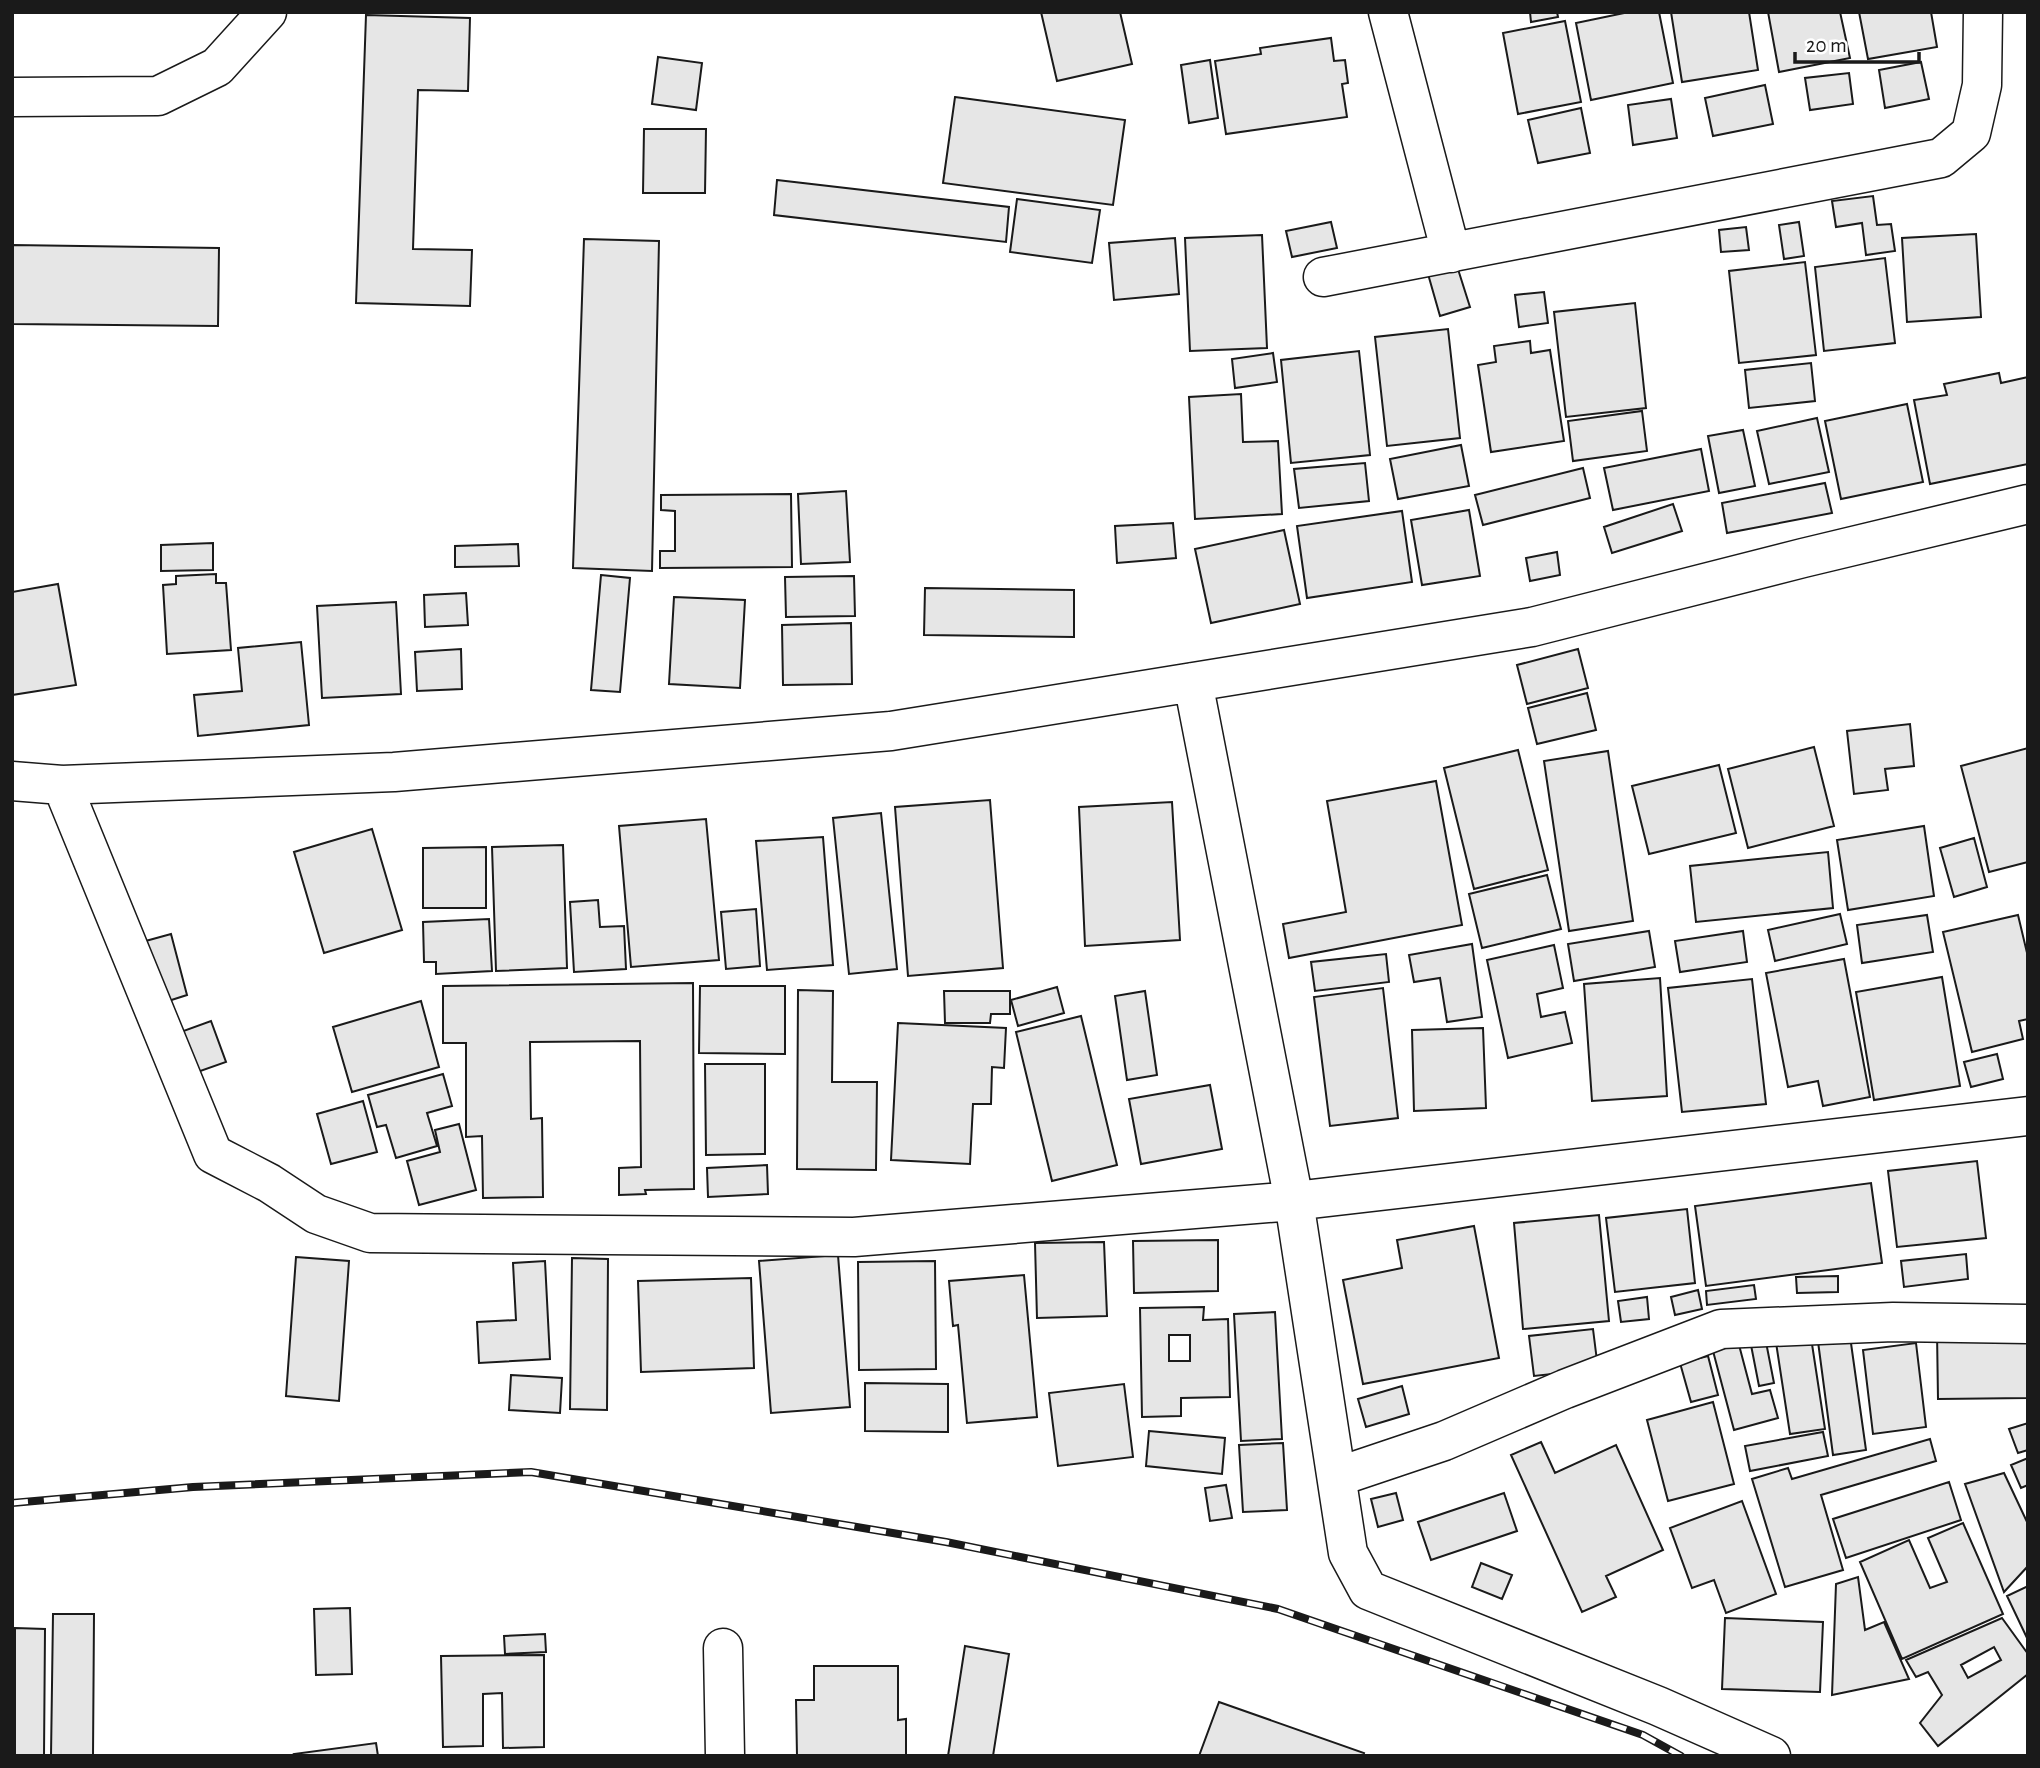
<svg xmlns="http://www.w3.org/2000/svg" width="2040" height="1768" viewBox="0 0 2040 1768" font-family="'Alegreya Sans',sans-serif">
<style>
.building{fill:#e6e6e6;stroke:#1a1a1a;stroke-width:2;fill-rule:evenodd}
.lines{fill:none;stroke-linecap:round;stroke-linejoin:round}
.minor-casing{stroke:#1a1a1a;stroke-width:41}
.minor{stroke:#fff;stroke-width:38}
.rail-casing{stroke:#1a1a1a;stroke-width:8}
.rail{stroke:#fff;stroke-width:5;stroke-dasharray:16;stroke-linecap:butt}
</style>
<rect width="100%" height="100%" fill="#fff"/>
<path class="building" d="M1041,12H1120L1132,64L1057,81Z
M1530,12H1557L1558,17L1531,22Z
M1629,12H1659L1673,83L1591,100L1576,23Z
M1671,12H1749L1758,70L1682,82Z
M1768,12H1840L1850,58L1779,72Z
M1859,12H1931L1937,47L1868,59Z
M366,15L470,18L468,91L418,90L413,249L472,250L470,306L356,303Z
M1565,21L1581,102L1518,114L1503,33Z
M1331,38L1334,61L1345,60L1348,83L1342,84L1347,117L1226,134L1215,61L1261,54L1260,48Z
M658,57L702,63L696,110L652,104Z
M1210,60L1218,118L1189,123L1181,65Z
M1921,62L1929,99L1885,108L1879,70Z
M1849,73L1853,104L1810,110L1805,78Z
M1765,85L1773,124L1713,136L1705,98Z
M955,97L1125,120L1113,205L943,183Z
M1671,99L1677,138L1633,145L1628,105Z
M1581,108L1590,153L1538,163L1528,120Z
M644,129H706L705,193H643Z
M777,180L1009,207L1006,242L774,215Z
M1873,196L1877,225L1891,224L1895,251L1866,255L1862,223L1836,227L1832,201Z
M1017,199L1100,210L1092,263L1010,252Z
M1331,222L1337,248L1292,257L1286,231Z
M1799,222L1804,256L1784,259L1779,225Z
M1746,227L1749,250L1721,252L1719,230Z
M1976,234L1981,317L1907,322L1902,238Z
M1262,235L1267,348L1190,351L1185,238Z
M1175,238L1179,294L1114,300L1109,243Z
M584,239L659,241L652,571L573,568Z
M12,245L219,248L218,326L12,324Z
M1885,258L1895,343L1824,351L1815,267Z
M1805,262L1816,355L1739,363L1729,271Z
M1457,266L1470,307L1440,316L1428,274Z
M1544,292L1548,323L1519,327L1515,295Z
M1635,303L1646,408L1566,417L1554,312Z
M1448,329L1460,438L1387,446L1375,337Z
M1530,341L1531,353L1550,350L1564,441L1491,452L1478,365L1496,362L1494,346Z
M1359,351L1370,455L1291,463L1281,360Z
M1273,353L1277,382L1235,388L1232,359Z
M1811,363L1815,401L1749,408L1745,370Z
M1999,373L2001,383L2028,377V464L1930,484L1914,400L1947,395L1944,384Z
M1241,394L1243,442L1278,441L1282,514L1195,519L1189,397Z
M1907,404L1923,482L1841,499L1825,421Z
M1642,411L1647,451L1573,461L1568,421Z
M1817,418L1829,472L1769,484L1757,431Z
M1743,430L1755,486L1719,493L1708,436Z
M1461,445L1469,486L1398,499L1390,459Z
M1701,449L1709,491L1613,510L1604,468Z
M1365,463L1369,501L1299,508L1294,469Z
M1583,468L1590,498L1483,525L1475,495Z
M1825,483L1832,513L1727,533L1722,503Z
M846,491L850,562L801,564L798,494Z
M791,494L792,567L660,568V551H675V511L661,510V495Z
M1673,504L1682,531L1612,553L1604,527Z
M1469,510L1480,576L1422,585L1411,520Z
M1402,511L1412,582L1307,598L1297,526Z
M1173,523L1176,558L1117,563L1115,526Z
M1284,530L1300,604L1211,623L1195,549Z
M213,543V570L161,571V545Z
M518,544L519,566L455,567V546Z
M1557,552L1560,575L1530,581L1526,558Z
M216,574V583H226L231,650L167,654L163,585L176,584V576Z
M601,575L630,578L620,692L591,690Z
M854,576L855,616L786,617L785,577Z
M58,584L76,685L12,695V592Z
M925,588L1074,590V637L924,635Z
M466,593L468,625L425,627L424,595Z
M674,597L745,600L740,688L669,684Z
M396,602L401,694L322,698L317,606Z
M851,623L852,684L783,685L782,625Z
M301,642L309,725L198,736L194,695L242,691L238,648Z
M461,649L462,689L417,691L415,652Z
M1578,649L1588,688L1527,704L1517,665Z
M1587,693L1596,730L1537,744L1528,708Z
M1910,724L1914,766L1885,769L1888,790L1854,794L1847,731Z
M1814,747L1834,826L1748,848L1728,769Z
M2028,748V862L1989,872L1961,766Z
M1518,750L1548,870L1474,889L1444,768Z
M1608,751L1633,921L1569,931L1544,761Z
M1719,765L1736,833L1649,854L1632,786Z
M1436,781L1462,925L1289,958L1283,924L1346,912L1327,801Z
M990,800L1003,968L908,976L895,807Z
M1172,802L1180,940L1085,946L1079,807Z
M881,813L897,969L849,974L833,818Z
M706,819L719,960L631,967L619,826Z
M1924,826L1934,896L1848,910L1837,840Z
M372,829L402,930L324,953L294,852Z
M823,837L833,965L767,970L756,841Z
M1974,838L1987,887L1954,897L1940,848Z
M563,845L567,968L496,971L492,847Z
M486,847V908H423V848Z
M1828,852L1833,908L1696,922L1690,866Z
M1547,875L1561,929L1482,948L1469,894Z
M598,900L600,927L624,926L626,969L574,972L570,902Z
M756,909L760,966L726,969L721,912Z
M1840,914L1847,944L1775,961L1768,930Z
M1927,915L1933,952L1862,963L1857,925Z
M2018,915L2028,957V1019L2019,1021L2023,1039L1972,1052L1943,932Z
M489,919L492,971L436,974V962H424L423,922Z
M1649,931L1655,967L1574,981L1568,944Z
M1743,931L1747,962L1680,972L1675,941Z
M171,934L187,995L159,1004L142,942Z
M1472,944L1482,1017L1447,1022L1440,978L1414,982L1409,955Z
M1554,945L1563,988L1537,994L1541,1017L1565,1012L1572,1043L1508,1058L1487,960Z
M1386,954L1389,982L1315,991L1311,962Z
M1844,959L1870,1097L1823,1106L1818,1081L1788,1087L1766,973Z
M1942,977L1960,1086L1874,1100L1856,992Z
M1660,978L1667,1096L1592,1101L1584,984Z
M1752,979L1766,1104L1682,1112L1668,988Z
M693,983L694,1189L645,1190L646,1194L619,1195V1168L641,1167L640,1041L530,1042L531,1119L542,1118L543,1197L483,1198L482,1136L466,1137V1043H443V986Z
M700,986H785V1054L699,1053Z
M1057,987L1064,1013L1018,1026L1011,1000Z
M1383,988L1398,1118L1330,1126L1314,997Z
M798,990L833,991L832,1082H877L876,1170L797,1169Z
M944,991H1010V1014H991L990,1023H945Z
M1145,991L1157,1075L1127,1080L1115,996Z
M421,1001L439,1067L352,1092L333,1027Z
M1081,1016L1117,1165L1052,1181L1016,1032Z
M211,1021L226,1062L189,1075L175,1034Z
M898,1023L1006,1028L1004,1068L992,1067L991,1104H973L970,1164L891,1160Z
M1483,1028L1486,1108L1414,1111L1412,1030Z
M1997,1054L2003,1079L1971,1087L1964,1062Z
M705,1064H765V1154L706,1155Z
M443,1074L452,1106L427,1113L437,1146L396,1158L386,1125L377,1127L368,1095Z
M1210,1085L1222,1149L1141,1164L1129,1099Z
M363,1101L377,1152L331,1164L317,1114Z
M459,1124L476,1190L419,1205L407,1161L440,1152L435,1130Z
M1977,1161L1986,1238L1897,1247L1888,1171Z
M767,1165L768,1194L708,1197L707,1168Z
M1871,1183L1882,1263L1706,1286L1695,1206Z
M1687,1209L1695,1283L1615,1292L1606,1218Z
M1599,1215L1609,1321L1523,1329L1514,1223Z
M1474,1226L1499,1358L1363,1384L1343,1280L1402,1268L1397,1240Z
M1218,1240V1291L1134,1293L1133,1241Z
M1104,1242L1107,1316L1037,1318L1035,1243Z
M1966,1254L1968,1279L1904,1287L1901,1261Z
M838,1255L850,1407L771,1413L759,1261Z
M296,1257L349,1261L339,1401L286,1396Z
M572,1258L608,1259L607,1410L570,1409Z
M545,1261L550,1359L479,1363L477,1322L516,1320L513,1263Z
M935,1261L936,1369L859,1370L858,1262Z
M1024,1275L1037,1417L967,1423L958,1325L953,1326L949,1281Z
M1838,1276V1292L1797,1293L1796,1277Z
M751,1278L754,1368L641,1372L638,1281Z
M1754,1285L1756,1299L1707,1305L1706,1291Z
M1698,1290L1702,1309L1675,1315L1671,1297Z
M1647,1297L1649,1319L1621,1322L1618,1301Z
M1204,1307L1203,1320L1228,1319L1230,1397L1181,1398V1416L1142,1417L1140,1308ZM1169,1335H1190V1361H1169Z
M1275,1312L1282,1439L1241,1441L1234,1314Z
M1593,1329L1598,1369L1534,1376L1529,1336Z
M1849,1329L1866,1450L1833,1455L1817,1334Z
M1810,1331L1825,1429L1790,1434L1775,1336Z
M1937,1332L2028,1335V1398L1938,1399Z
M1765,1337L1774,1383L1759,1386L1750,1340Z
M1916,1343L1926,1427L1873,1434L1863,1350Z
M1739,1345L1752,1394L1770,1390L1778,1418L1734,1430L1713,1351Z
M1708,1356L1718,1395L1691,1402L1680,1363Z
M511,1375L562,1378L560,1413L509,1410Z
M865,1383L948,1384V1432L865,1431Z
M1124,1384L1133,1457L1058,1466L1049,1393Z
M1402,1386L1409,1414L1366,1427L1358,1399Z
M1713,1402L1734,1484L1668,1501L1647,1420Z
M2028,1423V1450L2018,1453L2009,1429Z
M1149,1431L1225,1438L1222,1474L1146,1466Z
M1823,1432L1828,1456L1750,1471L1745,1446Z
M1930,1439L1936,1461L1821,1495L1843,1570L1785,1587L1752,1479L1788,1468L1792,1479Z
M1541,1442L1555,1473L1616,1445L1663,1550L1606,1576L1616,1597L1582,1612L1511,1455Z
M1283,1443L1287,1510L1243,1512L1239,1445Z
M2028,1458V1485L2021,1488L2011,1465Z
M2004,1473L2028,1524V1566L2004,1592L1965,1484Z
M1949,1482L1961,1520L1846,1558L1833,1519Z
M1226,1485L1232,1518L1210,1521L1205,1488Z
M1396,1493L1403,1520L1378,1527L1371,1499Z
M1504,1493L1517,1531L1431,1560L1418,1522Z
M1742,1501L1776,1594L1726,1613L1714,1580L1692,1588L1670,1528Z
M1963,1523L2003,1614L1902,1659L1860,1562L1909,1540L1930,1588L1947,1582L1928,1538Z
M1481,1563L1512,1575L1502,1599L1472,1587Z
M1858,1577L1865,1630L1884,1622L1909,1679L1832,1695L1836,1584Z
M2028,1586V1640L2007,1596Z
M350,1608L352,1674L316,1675L314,1609Z
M53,1614H94L93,1756H51Z
M1725,1618L1823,1622L1820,1692L1722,1689Z
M2002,1618L2028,1654V1674L1938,1746L1920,1723L1942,1695L1928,1672L1916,1677L1906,1660ZM1994,1647L2001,1660L1968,1678L1961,1665Z
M15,1628L45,1629L44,1756H15Z
M545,1634L546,1652L505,1654L504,1636Z
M965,1646L1009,1654L993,1756H948Z
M544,1655V1747L503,1748L502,1693L483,1694V1746L443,1747L441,1656Z
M814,1666H898V1720L906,1719V1756H797L796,1700H814Z
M1219,1702L1364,1753L1363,1756H1199Z
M376,1743L378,1756H295L294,1754Z"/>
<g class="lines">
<defs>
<path id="minor" d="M1388,12L1451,253
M12,97L158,96L217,67L267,12
M1323,277L1941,158L1971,133L1982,85L1983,12
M1193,682L1294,1201L1348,1553L1368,1590L1658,1706L1771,1756
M12,781L62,785L394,772L891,731L1532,627L1803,558L2028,504
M62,785L213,1154L269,1183L316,1214L370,1233L854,1237L1294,1201L2028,1116
M1337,1477L1444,1441L1565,1389L1721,1329L1893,1322L2028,1324
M723,1648L725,1756"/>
</defs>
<use href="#minor" class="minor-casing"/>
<use href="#minor" class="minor"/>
<defs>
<path id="rail" d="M12,1503L193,1487L531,1472L946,1542L1278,1609L1643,1735L1681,1756"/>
</defs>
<use href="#rail" class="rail-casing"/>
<use href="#rail" class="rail"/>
</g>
<rect width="2040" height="1768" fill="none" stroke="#1a1a1a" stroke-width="28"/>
<path d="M1795 52v10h124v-10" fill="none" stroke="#1a1a1a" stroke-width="3.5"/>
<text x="1806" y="52" font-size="21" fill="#1a1a1a" stroke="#ffffff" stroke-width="5" paint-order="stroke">20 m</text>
</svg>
